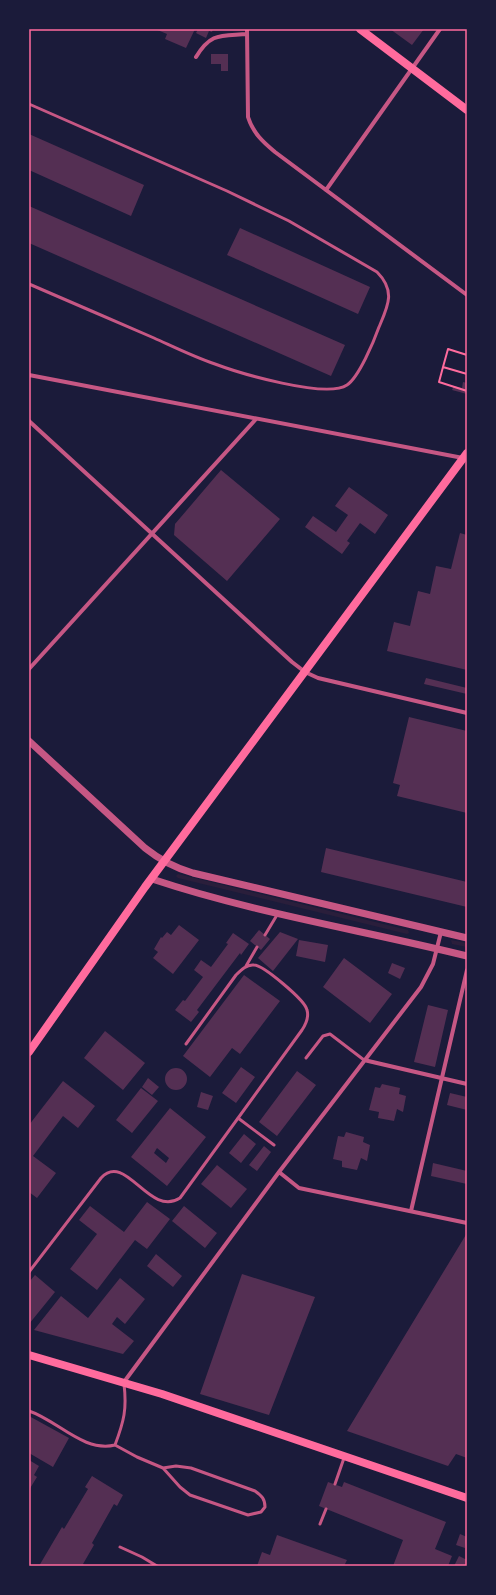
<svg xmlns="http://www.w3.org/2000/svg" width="496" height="1595" viewBox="0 0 496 1595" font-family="Poppins,sans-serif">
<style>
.green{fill:#2a1e3b}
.building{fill:#542f53;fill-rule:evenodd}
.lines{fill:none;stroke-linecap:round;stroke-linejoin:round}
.path{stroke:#ff6b9d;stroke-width:2}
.service{stroke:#c65784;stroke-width:3}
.minor{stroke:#c65784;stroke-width:4}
.tertiary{stroke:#c65784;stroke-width:7}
.secondary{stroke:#ff6b9d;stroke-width:8}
.neatline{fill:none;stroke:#ff6b9d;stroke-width:1.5}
</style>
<rect width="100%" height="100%" fill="#1b1b3a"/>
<path class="green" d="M178,874L408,930L409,933L407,934L178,878L176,876Z
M451,940L467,943V947L452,944Z"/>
<path class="building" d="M155,29H195L186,48L165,39L167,34Z
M198,29H213L212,32L209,31L206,38L196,33Z
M390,29H424L412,45Z
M211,54H228V71H221V64H211Z
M29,134L144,185L131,216L29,170Z
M29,206L345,345L331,376L29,243Z
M240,228L370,287L358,314L227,255Z
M463,382L467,383V394L452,390L454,386L462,388Z
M221,470L280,519L227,581L174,535L175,524Z
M349,487L388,515L375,534L360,523L347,541L350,543L342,554L305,527L313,516L336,532L348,515L335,506Z
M460,533L467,535V670L387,651L394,622L410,626L418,591L430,594L436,566L451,569Z
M426,678L467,688V694L424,684Z
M409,717L467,731V813L397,796L400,785L393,783Z
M326,848L467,882V907L321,872Z
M179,925L199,940L173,974L153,958L158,952L154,949L161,937L162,938L167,932L171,935Z
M259,930L270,939L261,950L250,941Z
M280,932L298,939L273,971L258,958Z
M233,933L249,944L241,955L240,953L197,1010L199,1012L191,1022L175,1010L183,1000L185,1001L203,977L194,970L201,960L211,967L228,944L226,943Z
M299,940L328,945L325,962L296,956Z
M344,958L392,994L370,1023L323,987Z
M392,963L405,968L400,979L388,973Z
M244,975L280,1001L240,1054L232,1048L210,1077L183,1056Z
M428,1005L448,1010L435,1067L414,1062Z
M105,1031L145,1063L123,1090L84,1058Z
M241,1067L255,1077L236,1103L222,1093Z
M165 1079a11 11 0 1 1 22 0a11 11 0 1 1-22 0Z
M297,1071L316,1085L277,1136L259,1122Z
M148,1078L159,1087L152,1095L142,1087Z
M63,1081L95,1106L78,1128L63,1116L33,1156L56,1173L37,1198L29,1192V1125Z
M382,1084L400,1088L399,1094L406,1096L403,1112L397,1109L394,1121L378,1118L379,1112L369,1110L375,1087L380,1088Z
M141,1088L158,1101L132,1133L116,1120Z
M201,1092L213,1096L208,1110L197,1107Z
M450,1093L467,1097V1110L447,1105Z
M170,1108L206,1137L167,1186L131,1157ZM157,1148L169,1158L166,1163L154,1153Z
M346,1132L364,1137L363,1142L370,1145L367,1161L361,1158L357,1170L342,1167V1161L333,1159L338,1136L344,1137Z
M244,1134L256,1144L241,1163L229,1153Z
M264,1146L271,1152L257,1171L249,1165Z
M433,1163L467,1171V1184L431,1176Z
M217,1165L247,1189L231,1208L201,1184Z
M147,1202L170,1219L147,1249L135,1240L97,1290L70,1269L97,1234L79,1220L90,1206L124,1232Z
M184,1206L217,1233L205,1248L172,1221Z
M467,1233V1458L456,1454L448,1466L347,1431Z
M156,1254L182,1276L173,1287L147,1266Z
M242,1274L315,1297L269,1415L200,1394Z
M35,1275L55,1292L29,1324V1282Z
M120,1278L145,1299L125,1324L117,1317L112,1324L134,1341L123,1354L34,1330L61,1296L88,1318Z
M29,1416L69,1438L53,1467L29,1453Z
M29,1460L39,1466L34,1475L37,1477L29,1490Z
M92,1476L123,1495L117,1506L114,1504L92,1543L94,1545L83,1564L86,1566H39L62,1527L64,1529L88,1489L85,1487Z
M328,1482L342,1487L344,1482L446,1522L435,1549L452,1556L448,1566H393L403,1540L319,1506Z
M460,1534L467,1537L465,1548L456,1545Z
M277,1535L347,1560L344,1566H257L262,1552L270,1555Z
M459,1556L467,1560V1566H454Z"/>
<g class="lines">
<path class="path" d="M443,367L448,349L467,355
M467,374L443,367L439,382L467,391"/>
<path class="service" d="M29,104L227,191L289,221L377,272C396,291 388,306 379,327C374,341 359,377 347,385C326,399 239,373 215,364C194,357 174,347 154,338C112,320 71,302 29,284
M265,935L277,915
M246,966L257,947
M306,1058L323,1036L330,1034L364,1060
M238,1118L274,1145
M29,1272L101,1178C126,1151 149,1218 180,1198L302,1030C306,1024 309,1017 307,1010C305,1000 263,965 254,965C247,964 241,970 236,975L186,1044
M29,1411C57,1420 84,1453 115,1445L137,1457L163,1468L180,1487L190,1495L248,1515L261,1512L265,1507C265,1499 262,1496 255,1491L191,1468L176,1466L163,1468
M115,1445C124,1421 127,1409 124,1384
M335,1484L344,1458
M320,1524L326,1509
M120,1547L142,1557L157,1566"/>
<path class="minor" d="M247,29L248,117C253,133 263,142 275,152L467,295
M196,57C211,32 221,36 247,34
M326,190L440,29
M29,375L463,458
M29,421L292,662L305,672L318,678L467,713
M29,669L256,419
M364,1060L467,1084
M279,1172L299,1188L467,1223
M411,1211L467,970
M124,1382L279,1172L421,987L433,964L441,932"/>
<path class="tertiary" d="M29,741L145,848C160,860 175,868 193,873L467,938
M152,879C254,913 362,930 467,956"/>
<path class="secondary" d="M360,29L467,110
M29,1052L145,887L467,453
M29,1355L162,1394L467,1498"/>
</g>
<rect width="496" height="1595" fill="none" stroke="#1b1b3a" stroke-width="60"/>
<rect x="30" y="30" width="436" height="1535" class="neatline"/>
</svg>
